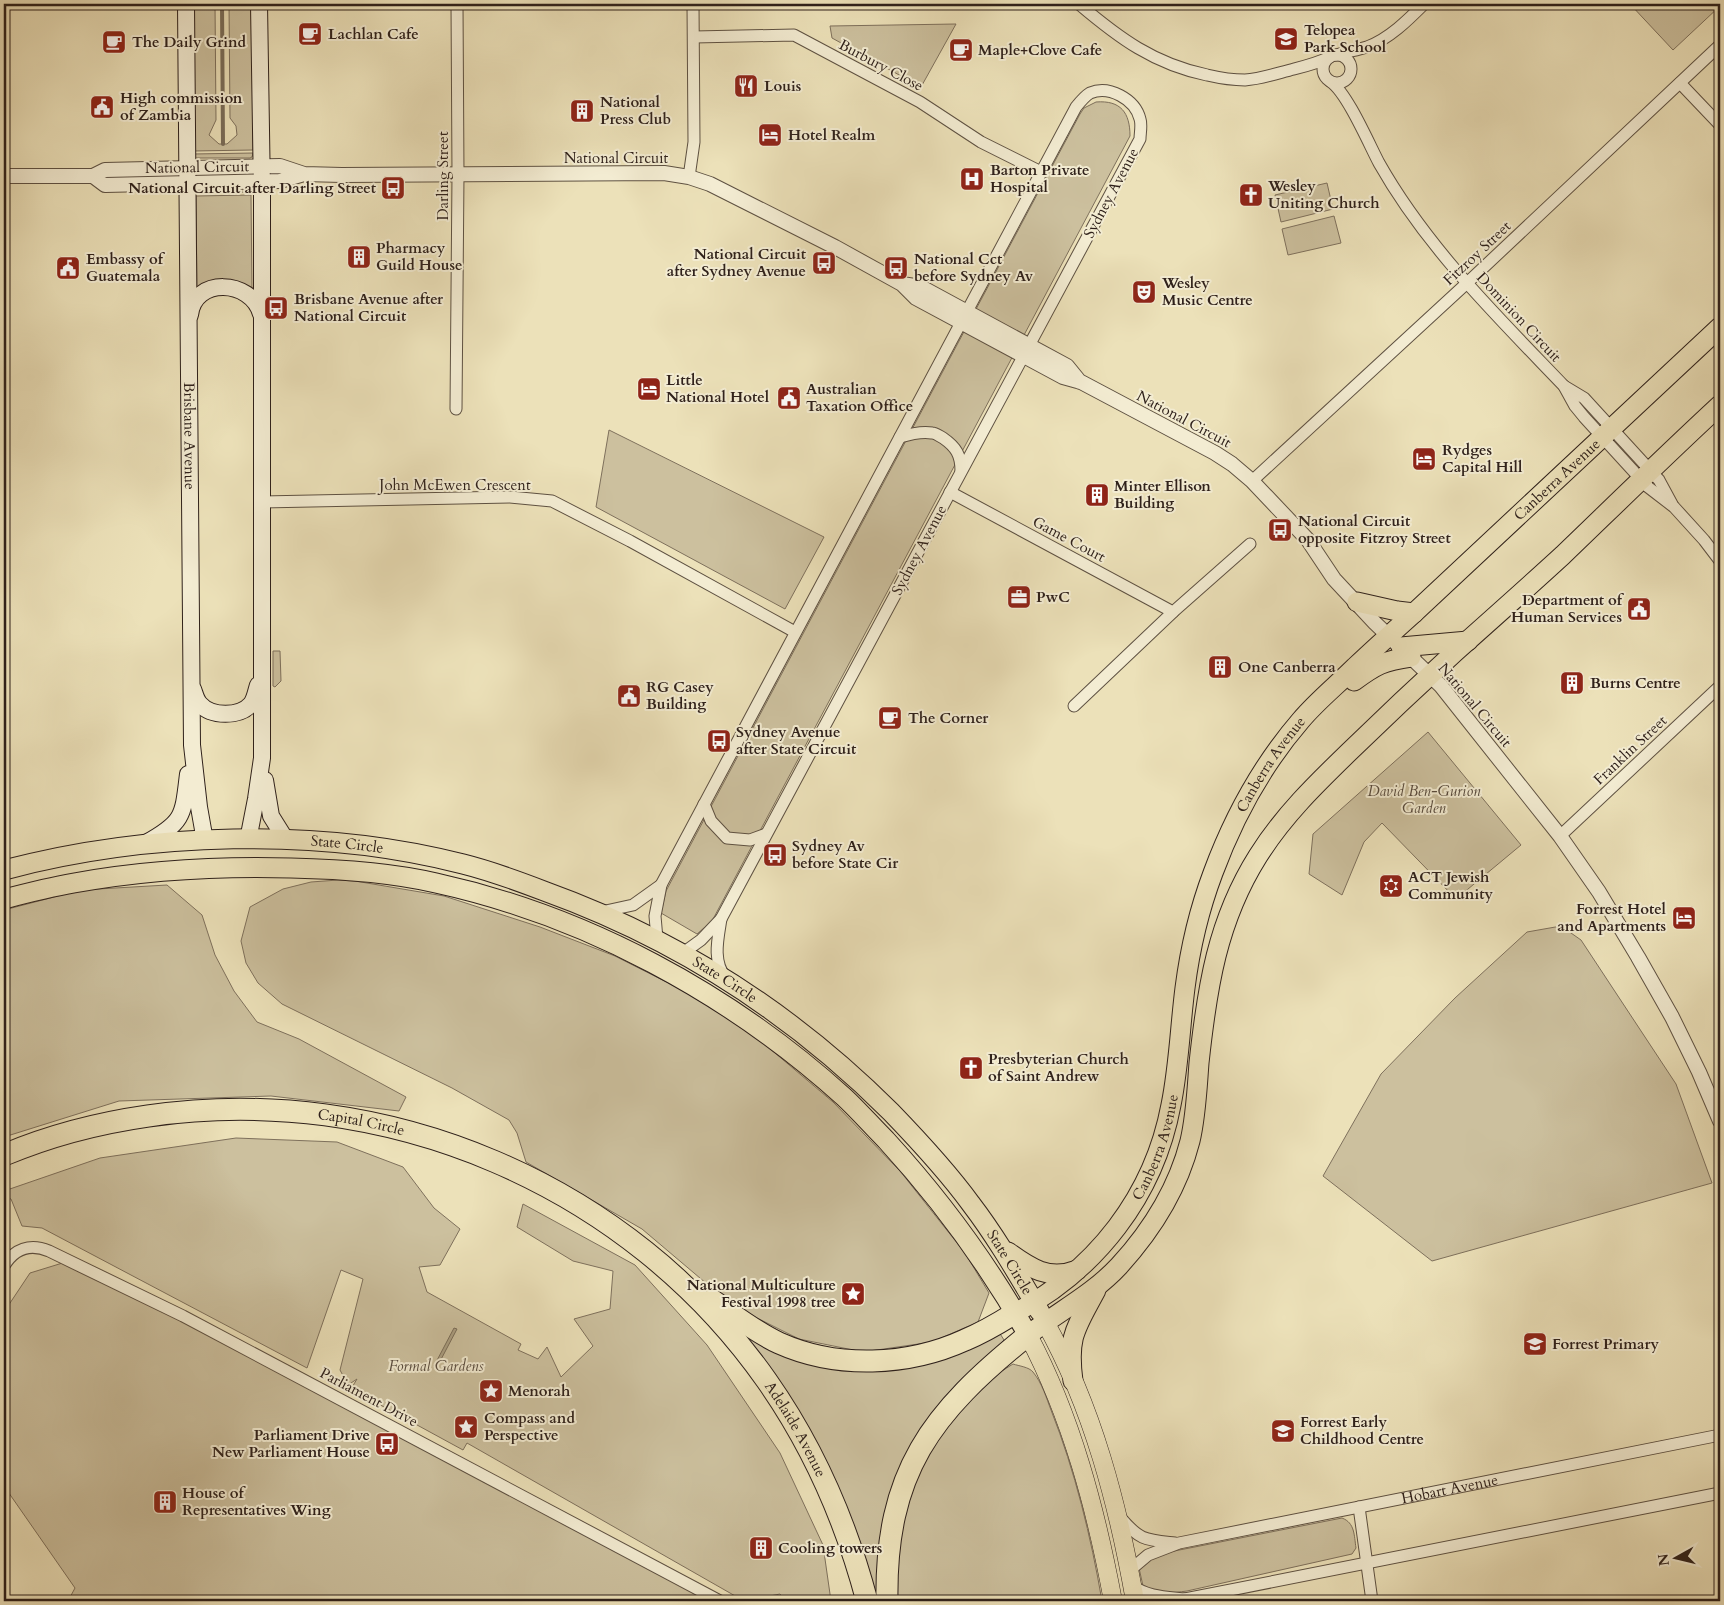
<svg xmlns="http://www.w3.org/2000/svg" width="1724" height="1605" viewBox="0 0 1724 1605" font-family="Cardo,serif">
<style>
.green{fill:#ccc09e;stroke:#7e705c}
.water{fill:#aca083;stroke:#7a6d59}
.lines{fill:none;stroke-linecap:round;stroke-linejoin:round}
.stream{stroke:#7a6d59;stroke-width:4}
.minor-casing{stroke:#5e5142;stroke-width:13}
.tertiary-casing{stroke:#5e5142;stroke-width:16}
.secondary-casing{stroke:#2f211b;stroke-width:18}
.primary-casing{stroke:#2f211b;stroke-width:19}
.trunk-casing{stroke:#2f211b;stroke-width:21}
.motorway-casing{stroke:#2f211b;stroke-width:23}
.minor{stroke:#f3ecd2;stroke-width:11}
.tertiary{stroke:#f3ecd2;stroke-width:14}
.secondary{stroke:#f3ecd2;stroke-width:16}
.primary{stroke:#ece1b9;stroke-width:18}
.trunk{stroke:#ece1b9;stroke-width:19}
.motorway{stroke:#ece1b9;stroke-width:21}
.labels{text-anchor:middle;dominant-baseline:central;stroke-width:4;stroke-linejoin:round;paint-order:stroke}
.poi-label{font-size:15px;font-weight:bold;fill:#2f211b;stroke:#f3ecd2;text-anchor:start}
.street-label{font-size:15px;fill:#2f211b;stroke:#f3ecd2}
.park-label{font-size:15px;font-style:italic;fill:#56493c;stroke:#f3ecd2}
</style>
<rect width="100%" height="100%" fill="#ece1b9"/>
<filter id="stains"><feTurbulence type="fractalNoise" baseFrequency=".004" numOctaves="4"/><feColorMatrix values="0 0 0 0 .2 0 0 0 0 .09 0 0 0 0 .02 0 0 0 .5 -.17"/></filter>
<radialGradient id="worn" r=".72"><stop offset=".6" stop-color="#630" stop-opacity="0"/><stop offset="1" stop-color="#630" stop-opacity=".3"/></radialGradient>
<path class="green" d="M192,4H215L216,120L209,135L219,144H227L237,135L236,126L230,118L229,4H252L253,150L193,151Z
M1630,4H1720V6L1673,50Z
M956,24L921,87L832,38L830,26Z
M1096,102C1121,100 1130,113 1130,136L712,921L697,934L661,913L666,891L1080,114L1084,108Z
M253,153L252,157L250,158H196L194,157L193,154Z
M1327,183L1333,209L1281,222L1275,195Z
M250,188L251,192L196,193L197,189Z
M251,195L252,291L197,292L196,196Z
M1334,216L1341,243L1288,255L1282,229Z
M609,430L824,537L785,609L596,507Z
M273,651H280L281,681L275,687L273,686Z
M1428,732L1521,845L1456,899L1382,823L1364,842L1342,895L1309,874L1313,834Z
M338,880L355,881L444,896L540,927L615,956L694,996L762,1042L833,1102L900,1171L965,1253L989,1293L978,1322L932,1342L863,1352L799,1339L733,1306L642,1229L526,1162L517,1133L509,1120L452,1088L282,1004L258,983L246,963L241,941L250,907L283,889L311,882Z
M167,885L202,915L215,955L234,991L257,1022L299,1039L406,1097L399,1111L271,1096L119,1101L4,1137V910L81,890Z
M1561,926L1581,940L1676,1084L1712,1183L1432,1261L1323,1176L1381,1074L1455,998L1527,932Z
M236,1138L337,1142L403,1167L434,1208L460,1229L440,1265L419,1267L427,1292L521,1344L518,1350L538,1359L547,1347L561,1377L593,1346L574,1319L610,1309L613,1271L573,1261L517,1227L523,1204L635,1265L707,1345L780,1453L823,1545L831,1601H786L780,1594L744,1601L467,1443L463,1450L351,1389L357,1379L348,1385L340,1370L363,1279L341,1270L307,1368L42,1228L22,1226L11,1199L4,1197V1191L100,1158Z
M69,1261L720,1601H68L75,1588L4,1486V1312L30,1273Z
M743,1332L827,1364L999,1332L1004,1340L940,1406L880,1591L875,1601L740,1334Z
M1013,1364C1019,1366 1029,1367 1033,1372C1042,1383 1046,1397 1051,1410C1075,1471 1091,1537 1102,1601H894L905,1500L941,1430L986,1381Z
M1342,1518C1355,1523 1354,1535 1356,1548L1352,1554L1187,1591C1172,1593 1156,1595 1143,1586L1139,1568L1159,1554Z"/>
<path class="water" d="M454,1328L457,1329L437,1367L434,1366Z"/>
<g class="lines">
<path class="stream" d="M222,4L223,144"/>
<defs>
<g id="minor">
<path d="M1079,4C1119,38 1154,64 1207,75C1220,78 1232,80 1245,80C1261,79 1278,73 1294,69C1306,66 1318,63 1330,57"/>
<path d="M694,37L794,35L920,102L981,142L1041,172"/>
<circle cx="1337" cy="69" r="14"/>
<path d="M1336,55C1346,52 1357,50 1367,47C1389,39 1408,20 1424,4"/>
<path d="M1331,82C1347,93 1369,144 1379,163C1427,248 1497,316 1564,386L1575,406L1584,417L1648,487L1674,507L1704,540L1720,561"/>
<path d="M1680,83L1720,125"/>
<path d="M689,177L694,142L693,4"/>
<path d="M1564,386L1584,398L1659,480L1672,504"/>
<path d="M456,409L458,175L457,4"/>
<path d="M900,437C910,434 921,431 932,433C936,433 939,436 943,438C956,447 961,455 961,471"/>
<path d="M1252,481L1467,283L1720,45"/>
<path d="M950,492L1173,612L1250,544"/>
<path d="M262,502L510,497L552,501L630,541L795,632"/>
<path d="M1074,706L1173,612"/>
<path d="M704,804L711,821L727,838L750,840L766,834"/>
<path d="M1560,836L1720,686"/>
<path d="M601,912L633,905L661,885"/>
<path d="M721,919C718,938 712,962 726,978"/>
<path d="M657,939L655,916L661,885L1076,107C1080,102 1085,96 1090,93C1109,85 1135,99 1140,119C1142,125 1140,133 1140,139L721,919L701,940L683,953"/>
<path d="M4,1266C14,1249 30,1243 49,1251L183,1316L720,1601"/>
<path d="M1359,1507L1372,1601"/>
<path d="M1120,1517C1140,1541 1146,1540 1175,1543"/>
<path id="s1" d="M1129,1571L1148,1555L1179,1543L1720,1435"/>
<path d="M1132,1585C1146,1597 1167,1597 1185,1599"/>
<path d="M1179,1601L1185,1599L1720,1493"/>
</g>
<path id="tertiary" d="M4,176H93L105,170L280,166L304,174L342,175L664,173L689,177L710,184L835,247L902,284L921,287L1067,366L1080,382
M93,176L105,185L280,181L304,174
M902,284L916,298L1063,377L1081,382L1215,453L1232,464L1252,481L1308,540L1334,579L1375,623L1441,686L1560,836L1599,892L1638,957L1672,1017L1699,1072L1720,1121"/>
<g id="secondary">
<path id="s2" d="M186,4L192,745L199,807L205,841"/>
<path d="M190,315C194,277 251,279 261,314"/>
<path d="M193,689C195,694 196,700 200,704C211,717 240,717 251,704C255,699 256,691 258,685"/>
<path d="M265,780L271,816L286,840"/>
<path d="M248,840L256,799L262,758V193L259,4"/>
<path d="M146,843C184,822 183,816 188,774"/>
</g>
<path id="primary" d="M1045,1322C1093,1408 1118,1505 1135,1601
M1028,1335C1072,1418 1096,1510 1113,1601"/>
<g id="trunk">
<path d="M1357,602L1397,611L1414,613"/>
<path d="M1401,647L1468,641"/>
<path d="M1354,681C1376,665 1383,661 1411,657"/>
<path id="s3" d="M4,870C147,832 319,827 463,864C491,871 518,881 544,891C677,939 791,1012 891,1112C919,1141 947,1171 971,1204C997,1238 1018,1275 1040,1312"/>
<path d="M4,899C27,893 51,887 74,883C146,870 219,866 291,868C339,869 389,872 436,883C586,916 729,993 844,1097C858,1110 872,1126 886,1140C941,1200 988,1264 1028,1335C1058,1312 1093,1294 1119,1266C1151,1231 1178,1188 1190,1141C1196,1116 1197,1089 1199,1063C1207,988 1217,921 1258,856C1283,816 1316,784 1349,752C1384,718 1419,685 1455,652C1491,620 1527,588 1563,555C1615,505 1667,454 1720,405"/>
<path d="M1008,1252C1030,1268 1049,1281 1077,1270"/>
<path id="s4" d="M1015,1313C1096,1270 1154,1196 1171,1105C1179,1066 1180,1027 1185,988C1190,949 1199,910 1213,873C1233,819 1263,764 1301,720C1317,701 1337,685 1355,667C1374,649 1394,631 1414,613L1720,327"/>
<path d="M1073,1381C1067,1336 1076,1328 1096,1290"/>
</g>
<g id="motorway">
<path id="s5" d="M4,1155C49,1136 99,1123 148,1116C385,1081 629,1184 767,1381C814,1448 846,1522 867,1601"/>
<path d="M712,1300C734,1315 755,1332 779,1343C837,1369 908,1366 965,1340C982,1333 999,1323 1015,1313"/>
<path d="M887,1601C885,1472 931,1413 1028,1335"/>
</g>
</defs>
<use href="#minor" class="minor-casing"/>
<use href="#tertiary" class="tertiary-casing"/>
<use href="#secondary" class="secondary-casing"/>
<use href="#primary" class="primary-casing"/>
<use href="#trunk" class="trunk-casing"/>
<use href="#motorway" class="motorway-casing"/>
<use href="#minor" class="minor"/>
<use href="#tertiary" class="tertiary"/>
<use href="#secondary" class="secondary"/>
<use href="#primary" class="primary"/>
<use href="#trunk" class="trunk"/>
<use href="#motorway" class="motorway"/>
</g>
<defs>
<symbol id="cafe-square" viewBox="-11 -11 22 22"><rect x="-9" y="-9" width="18" height="18" rx="4" fill="#8f2418" stroke="#f3ecd2"/><path d="M-5.5-4.5H6V0H3Q3 3.5 0 3.5H-2.5Q-5.5 3.5-5.5 0ZM3-3.2v2h1.7v-2ZM-6 4.5H4V6H-6Z" fill="#fff"/></symbol>
<symbol id="school-square" viewBox="-11 -11 22 22"><rect x="-9" y="-9" width="18" height="18" rx="4" fill="#8f2418" stroke="#f3ecd2"/><path d="M0-5L7-2L0 1L-7-2ZM-4 1L0 2.5L4 1V4Q0 6-4 4Z" fill="#fff"/></symbol>
<symbol id="restaurant-square" viewBox="-11 -11 22 22"><rect x="-9" y="-9" width="18" height="18" rx="4" fill="#8f2418" stroke="#f3ecd2"/><path d="M-5-6h1v4h1v-4h1v4h1v-4h1v5L-1.5 .5V6h-2V.5L-5-1ZM5-6V6H3V1.5H1.5Q1.5-4 5-6Z" fill="#fff"/></symbol>
<symbol id="civic-square" viewBox="-11 -11 22 22"><rect x="-9" y="-9" width="18" height="18" rx="4" fill="#8f2418" stroke="#f3ecd2"/><path d="M-.6-6.5H3V-4.5H.6V-3L4-1V1h2V6H-6V1h2V-1L-.6-3ZM-1.2 2.5V6h2.4V2.5Z" fill="#fff"/></symbol>
<symbol id="building-square" viewBox="-11 -11 22 22"><rect x="-9" y="-9" width="18" height="18" rx="4" fill="#8f2418" stroke="#f3ecd2"/><path d="M-4-6H4V6H1V3H-1V6H-4ZM-2.5-4.3h1.7v1.8h-1.7ZM.8-4.3h1.7v1.8H.8ZM-2.5-1h1.7V.8h-1.7ZM.8-1h1.7V.8H.8Z" fill="#fff"/></symbol>
<symbol id="hotel-square" viewBox="-11 -11 22 22"><rect x="-9" y="-9" width="18" height="18" rx="4" fill="#8f2418" stroke="#f3ecd2"/><path d="M-6-4.5h1.5V1H6V5H4.5V3h-9V5H-6ZM-4 0a1.8 1.8 0 1 1 3.6 0ZM.5 0V-2.5h3Q6-2.5 6 0Z" fill="#fff"/></symbol>
<symbol id="hospital-square" viewBox="-11 -11 22 22"><rect x="-9" y="-9" width="18" height="18" rx="4" fill="#8f2418" stroke="#f3ecd2"/><path d="M-5-5h3v3.5h4V-5h3V5h-3V1.5h-4V5h-3Z" fill="#fff"/></symbol>
<symbol id="bus-square" viewBox="-11 -11 22 22"><rect x="-9" y="-9" width="18" height="18" rx="4" fill="#8f2418" stroke="#f3ecd2"/><path d="M-5-6H5V4H4V6H2V4H-2V6H-4V4H-5ZM-3.5-4V0h7V-4ZM-3.5 1.2v1.5H-2V1.2ZM2 1.2v1.5H3.5V1.2Z" fill="#fff"/></symbol>
<symbol id="church-square" viewBox="-11 -11 22 22"><rect x="-9" y="-9" width="18" height="18" rx="4" fill="#8f2418" stroke="#f3ecd2"/><path d="M-1.2-6h2.4v3.5h3.3v2.4h-3.3V6h-2.4V-.1h-3.3v-2.4h3.3Z" fill="#fff"/></symbol>
<symbol id="theatre-square" viewBox="-11 -11 22 22"><rect x="-9" y="-9" width="18" height="18" rx="4" fill="#8f2418" stroke="#f3ecd2"/><path d="M-5-5.5Q0-4 5-5.5V0Q5 5 0 6Q-5 5-5 0ZM-3.3-2.5H-1v1.5H-3.3ZM1-2.5H3.3v1.5H1ZM-2.8 1Q0 5.5 2.8 1Z" fill="#fff"/></symbol>
<symbol id="office-square" viewBox="-11 -11 22 22"><rect x="-9" y="-9" width="18" height="18" rx="4" fill="#8f2418" stroke="#f3ecd2"/><path d="M-6-3h4V-5.5h4V-3h4V5H-6ZM-1-4.5V-3h2v-1.5ZM-6 0V1H6V0Z" fill="#fff"/></symbol>
<symbol id="synagogue-square" viewBox="-11 -11 22 22"><rect x="-9" y="-9" width="18" height="18" rx="4" fill="#8f2418" stroke="#f3ecd2"/><path d="M0-6.5L5.6 3.2H-5.6ZM0 6.5L5.6-3.2H-5.6Z" fill="#fff"/></symbol>
<symbol id="sight-square" viewBox="-11 -11 22 22"><rect x="-9" y="-9" width="18" height="18" rx="4" fill="#8f2418" stroke="#f3ecd2"/><path d="M0-6L1.8-2.2L6-1.7L2.9 1.2L3.7 5.4L0 3.3L-3.7 5.4L-2.9 1.2L-6-1.7L-1.8-2.2Z" fill="#fff"/></symbol>
</defs>
<g fill-rule="evenodd">
<use href="#cafe-square" x="296" y="20" width="28" height="28"/>
<use href="#school-square" x="1272" y="25" width="28" height="28"/>
<use href="#cafe-square" x="100" y="28" width="28" height="28"/>
<use href="#cafe-square" x="947" y="36" width="28" height="28"/>
<use href="#restaurant-square" x="732" y="72" width="28" height="28"/>
<use href="#civic-square" x="88" y="93" width="28" height="28"/>
<use href="#building-square" x="568" y="97" width="28" height="28"/>
<use href="#hotel-square" x="756" y="121" width="28" height="28"/>
<use href="#hospital-square" x="958" y="165" width="28" height="28"/>
<use href="#bus-square" x="379" y="174" width="28" height="28"/>
<use href="#church-square" x="1237" y="181" width="28" height="28"/>
<use href="#building-square" x="345" y="243" width="28" height="28"/>
<use href="#bus-square" x="810" y="249" width="28" height="28"/>
<use href="#civic-square" x="54" y="254" width="28" height="28"/>
<use href="#bus-square" x="882" y="254" width="28" height="28"/>
<use href="#theatre-square" x="1130" y="278" width="28" height="28"/>
<use href="#bus-square" x="262" y="294" width="28" height="28"/>
<use href="#hotel-square" x="635" y="375" width="28" height="28"/>
<use href="#civic-square" x="775" y="384" width="28" height="28"/>
<use href="#hotel-square" x="1410" y="445" width="28" height="28"/>
<use href="#building-square" x="1083" y="481" width="28" height="28"/>
<use href="#bus-square" x="1266" y="516" width="28" height="28"/>
<use href="#office-square" x="1005" y="583" width="28" height="28"/>
<use href="#civic-square" x="1625" y="595" width="28" height="28"/>
<use href="#building-square" x="1206" y="653" width="28" height="28"/>
<use href="#building-square" x="1558" y="669" width="28" height="28"/>
<use href="#civic-square" x="615" y="682" width="28" height="28"/>
<use href="#cafe-square" x="876" y="704" width="28" height="28"/>
<use href="#bus-square" x="705" y="727" width="28" height="28"/>
<use href="#bus-square" x="761" y="841" width="28" height="28"/>
<use href="#synagogue-square" x="1377" y="872" width="28" height="28"/>
<use href="#hotel-square" x="1670" y="904" width="28" height="28"/>
<use href="#church-square" x="957" y="1054" width="28" height="28"/>
<use href="#sight-square" x="839" y="1280" width="28" height="28"/>
<use href="#school-square" x="1521" y="1330" width="28" height="28"/>
<use href="#sight-square" x="477" y="1377" width="28" height="28"/>
<use href="#sight-square" x="452" y="1413" width="28" height="28"/>
<use href="#school-square" x="1269" y="1417" width="28" height="28"/>
<use href="#bus-square" x="373" y="1430" width="28" height="28"/>
<use href="#building-square" x="151" y="1488" width="28" height="28"/>
<use href="#building-square" x="747" y="1534" width="28" height="28"/>
</g>
<g class="labels">
<g class="poi-label">
<text x="1304" y="30">Telopea<tspan x="1304" dy="17">Park School</tspan></text>
<text x="328" y="34">Lachlan Cafe</text>
<text x="132" y="42">The Daily Grind</text>
<text x="978" y="50">Maple+Clove Cafe</text>
<text x="764" y="86">Louis</text>
<text x="120" y="98">High commission<tspan x="120" dy="17">of Zambia</tspan></text>
<text x="600" y="102">National<tspan x="600" dy="17">Press Club</tspan></text>
<text x="788" y="135">Hotel Realm</text>
<text x="990" y="170">Barton Private<tspan x="990" dy="17">Hospital</tspan></text>
<text x="1268" y="186">Wesley<tspan x="1268" dy="17">Uniting Church</tspan></text>
<text x="376" y="188" text-anchor="end">National Circuit after Darling Street</text>
<text x="376" y="248">Pharmacy<tspan x="376" dy="17">Guild House</tspan></text>
<text x="806" y="254" text-anchor="end">National Circuit<tspan x="806" dy="17">after Sydney Avenue</tspan></text>
<text x="86" y="259">Embassy of<tspan x="86" dy="17">Guatemala</tspan></text>
<text x="914" y="259">National Cct<tspan x="914" dy="17">before Sydney Av</tspan></text>
<text x="1162" y="283">Wesley<tspan x="1162" dy="17">Music Centre</tspan></text>
<text x="294" y="299">Brisbane Avenue after<tspan x="294" dy="17">National Circuit</tspan></text>
<text x="666" y="380">Little<tspan x="666" dy="17">National Hotel</tspan></text>
<text x="806" y="389">Australian<tspan x="806" dy="17">Taxation Office</tspan></text>
<text x="1442" y="450">Rydges<tspan x="1442" dy="17">Capital Hill</tspan></text>
<text x="1114" y="486">Minter Ellison<tspan x="1114" dy="17">Building</tspan></text>
<text x="1298" y="521">National Circuit<tspan x="1298" dy="17">opposite Fitzroy Street</tspan></text>
<text x="1036" y="597">PwC</text>
<text x="1622" y="600" text-anchor="end">Department of<tspan x="1622" dy="17">Human Services</tspan></text>
<text x="1238" y="667">One Canberra</text>
<text x="1590" y="683">Burns Centre</text>
<text x="646" y="687">RG Casey<tspan x="646" dy="17">Building</tspan></text>
<text x="908" y="718">The Corner</text>
<text x="736" y="732">Sydney Avenue<tspan x="736" dy="17">after State Circuit</tspan></text>
<text x="792" y="846">Sydney Av<tspan x="792" dy="17">before State Cir</tspan></text>
<text x="1408" y="877">ACT Jewish<tspan x="1408" dy="17">Community</tspan></text>
<text x="1666" y="909" text-anchor="end">Forrest Hotel<tspan x="1666" dy="17">and Apartments</tspan></text>
<text x="988" y="1059">Presbyterian Church<tspan x="988" dy="17">of Saint Andrew</tspan></text>
<text x="836" y="1285" text-anchor="end">National Multiculture<tspan x="836" dy="17">Festival 1998 tree</tspan></text>
<text x="1552" y="1344">Forrest Primary</text>
<text x="508" y="1391">Menorah</text>
<text x="484" y="1418">Compass and<tspan x="484" dy="17">Perspective</tspan></text>
<text x="1300" y="1422">Forrest Early<tspan x="1300" dy="17">Childhood Centre</tspan></text>
<text x="370" y="1435" text-anchor="end">Parliament Drive<tspan x="370" dy="17">New Parliament House</tspan></text>
<text x="182" y="1493">House of<tspan x="182" dy="17">Representatives Wing</tspan></text>
<text x="778" y="1548">Cooling towers</text>
</g>
<g class="street-label">
<text transform="translate(881 65) rotate(28)">Burbury Close</text>
<text x="616" y="158">National Circuit</text>
<text transform="translate(197 167) rotate(-1)">National Circuit</text>
<text transform="translate(443 176) rotate(-90)">Darling Street</text>
<text transform="translate(1111 193) rotate(-62)">Sydney Avenue</text>
<text transform="translate(1477 253) rotate(-43)">Fitzroy Street</text>
<text transform="translate(1519 317) rotate(47)">Dominion Circuit</text>
<text transform="translate(1184 419) rotate(28)">National Circuit</text>
<text stroke="none"><textPath href="#s2" startOffset="432">Brisbane Avenue</textPath></text>
<text stroke="none"><textPath href="#s4" startOffset="1034">Canberra Avenue</textPath></text>
<text x="455" y="485">John McEwen Crescent</text>
<text transform="translate(1069 539) rotate(28)">Game Court</text>
<text transform="translate(919 550) rotate(-62)">Sydney Avenue</text>
<text transform="translate(1475 705) rotate(50)">National Circuit</text>
<text transform="translate(1630 750) rotate(-43)">Franklin Street</text>
<text stroke="none"><textPath href="#s4" startOffset="629">Canberra Avenue</textPath></text>
<text stroke="none"><textPath href="#s3" startOffset="346">State Circle</textPath></text>
<text stroke="none"><textPath href="#s3" startOffset="751">State Circle</textPath></text>
<text stroke="none"><textPath href="#s5" startOffset="364">Capital Circle</textPath></text>
<text stroke="none"><textPath href="#s4" startOffset="224">Canberra Avenue</textPath></text>
<text stroke="none"><textPath href="#s3" startOffset="1156">State Circle</textPath></text>
<text transform="translate(369 1397) rotate(28)">Parliament Drive</text>
<text stroke="none"><textPath href="#s5" startOffset="914">Adelaide Avenue</textPath></text>
<text stroke="none"><textPath href="#s1" startOffset="334">Hobart Avenue</textPath></text>
</g>
<g class="park-label">
<text x="1424" y="791">David Ben-Gurion<tspan x="1424" dy="17">Garden</tspan></text>
<text x="436" y="1366">Formal Gardens</text>
</g>
</g>
<rect width="1724" height="1605" fill="none" stroke="#ece1b9" stroke-width="20"/>
<rect x="5" y="5" width="1714" height="1595" fill="none" stroke="#2f211b" stroke-width="2.5"/>
<rect x="10" y="10" width="1704" height="1585" fill="none" stroke="#2f211b"/>
<g transform="translate(1676 1558) rotate(262)" stroke="#f3ecd2" stroke-width="4" paint-order="stroke">
<path d="M0-4L9 19L0 12L-9 19Z" fill="#2f211b"/>
<text y="-8" font-size="14" font-weight="bold" text-anchor="middle" fill="#2f211b">N</text>
</g>
<rect width="100%" height="100%" filter="url(#stains)"/>
<rect width="100%" height="100%" fill="url(#worn)"/>
</svg>
